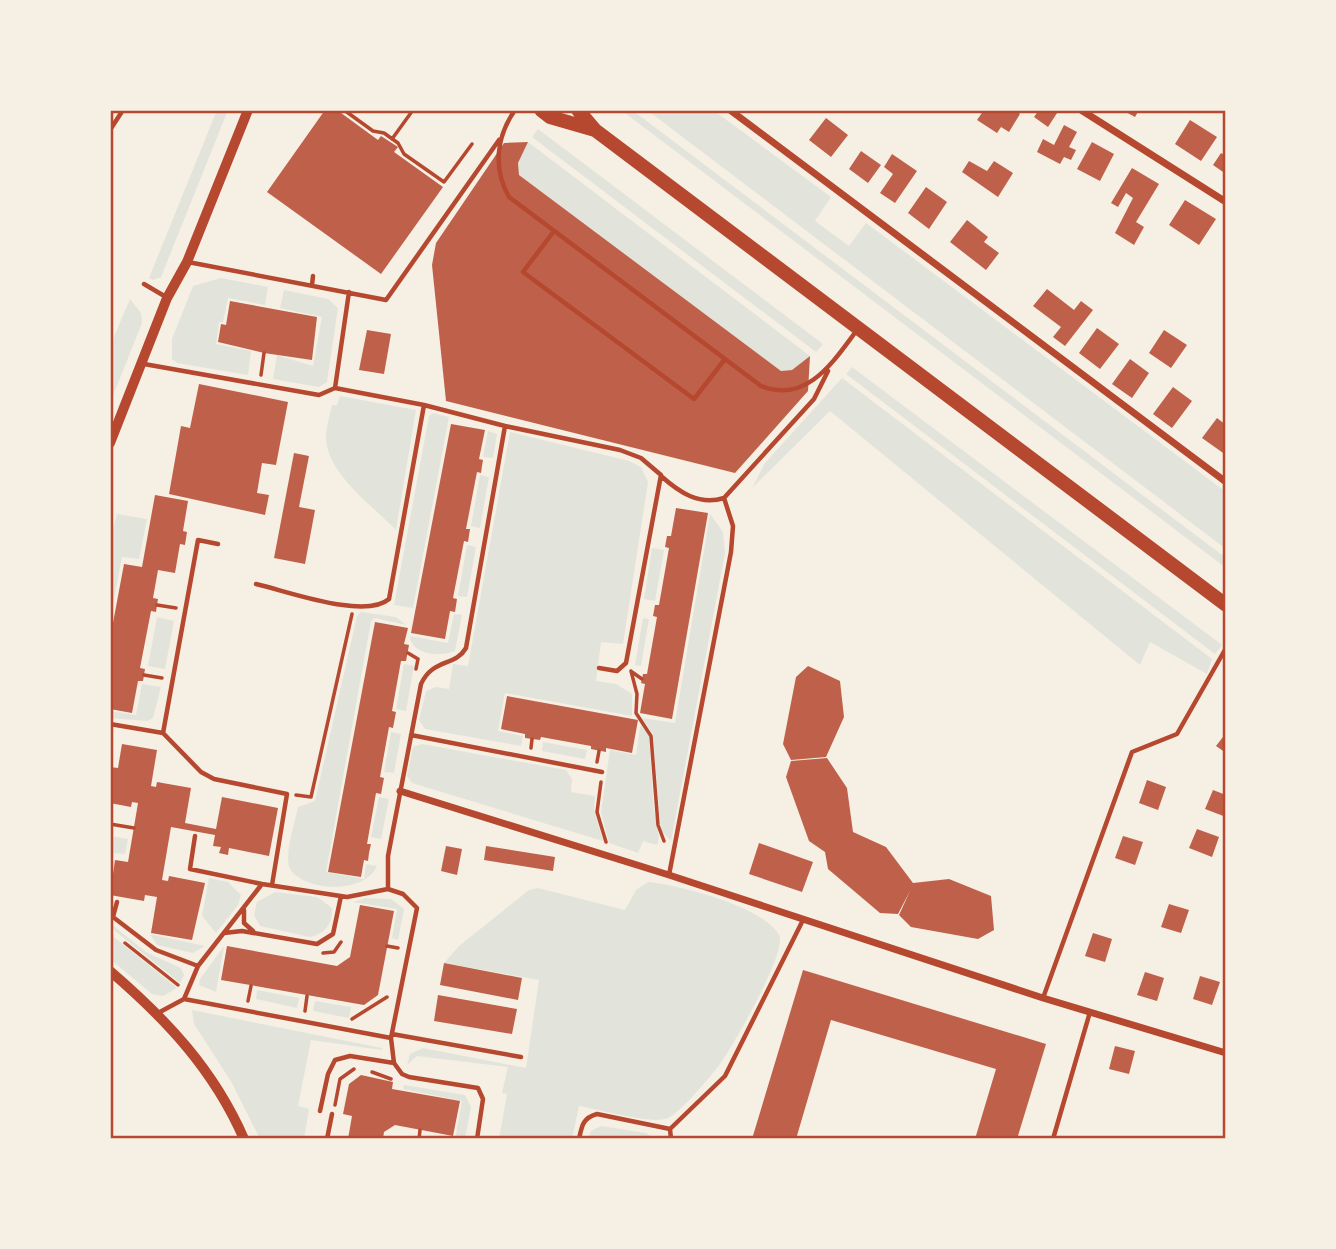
<svg xmlns="http://www.w3.org/2000/svg" width="1336" height="1249" viewBox="0 0 1336 1249" font-family="'Alegreya Sans',sans-serif">
<style>
.green{fill:#e2e4dc}
.building{fill:#bf614a}
.lines{fill:none;stroke-linecap:round;stroke-linejoin:round}
.path{stroke:#b5482f;stroke-width:3.5}
.service{stroke:#b5482f;stroke-width:4.5}
.minor{stroke:#b5482f;stroke-width:7}
.tertiary{stroke:#b5482f;stroke-width:10}
.primary{stroke:#b5482f;stroke-width:14}
.neatline{fill:none;stroke:#b5482f;stroke-width:2.5}
</style>
<rect width="100%" height="100%" fill="#f6efe4"/>
<path class="green" d="M217,110H228L161,277L153,280L149,278Z
M621,110H632L1226,558V568Z
M647,110H713L831,197L815,221L849,246L866,223L1226,492V549Z
M538,129L823,344L816,352L532,137Z
M528,142L810,356L792,370L781,371L519,175L518,163Z
M221,278L268,287L265,305L228,298L223,322H219L216,344L251,351L248,375L177,363L172,359V339L193,286Z
M284,290L328,299L338,308L327,382L319,387L273,379L277,355L313,366L322,317L280,308Z
M130,299L141,313L142,323L110,403V346Z
M852,367L1222,645L1215,654L846,374Z
M842,378L1212,659L1207,674L1150,642L1140,665L830,411L752,488L765,463Z
M340,396L416,410L396,530C373,506 327,474 326,438C326,427 330,415 332,405H337Z
M433,413L449,417L413,608L394,605L429,416Z
M488,431L497,434L493,458L483,457Z
M510,432L629,461L641,467L648,482L623,644L601,642L596,681L616,684L632,694V716L505,693L498,731L523,736L521,746L425,729L419,720L426,691L436,687L449,689L453,664L468,666Z
M480,475L489,477L480,528L471,526Z
M117,514L147,519L139,559L122,557L110,620V540Z
M710,514L723,532L725,553L671,841L662,831L660,822L653,734L642,718L675,723Z
M467,545L476,547L467,597L458,596Z
M652,548L664,550L655,601L644,599Z
M361,612L396,617L406,625L375,618L371,621L326,872L364,879L366,864L377,866C363,898 295,889 289,866C285,850 295,823 298,807L315,801L357,616Z
M454,614L462,615L455,651C441,657 411,655 410,636L448,643Z
M157,617L174,621L165,669L148,666Z
M643,618L649,619L641,666L635,665Z
M404,664L414,666L406,711L396,709Z
M142,684L161,687L153,718L147,721L110,718V711L136,715Z
M641,722L649,735L654,811L659,837L657,845L643,841L638,853L609,843L601,812L610,750L636,755Z
M391,732L401,734L394,773L384,772Z
M543,742L587,750L585,759L542,751Z
M422,744L566,770L572,779L571,792L595,796L594,810L603,841L412,783L407,776L413,747Z
M379,797L389,799L381,839L371,837Z
M110,836L128,839L125,854L113,853L110,864Z
M209,878L228,882L241,895L238,905L216,933L202,916Z
M648,882C679,885 763,906 779,935C788,951 733,1046 720,1064C711,1076 681,1112 668,1118C653,1125 597,1109 579,1106L572,1139H499L507,1094L502,1093L508,1067L417,1056L407,1065L410,1054L423,1048L526,1068L539,980L444,963L459,946L529,890L538,888L625,910L636,890Z
M275,892L317,897L332,908C333,923 325,934 310,937L260,926L254,915L257,902Z
M366,898L391,899L404,909L398,940L392,938L397,909L353,902Z
M110,923L146,952L181,968L184,975L180,983L110,927Z
M110,934L177,988L163,996L152,994L110,959Z
M150,934L205,946L193,953L157,945Z
M224,946L216,992L199,985L200,979Z
M257,990L299,998L297,1008L256,999Z
M315,1001L351,1007L349,1018L313,1011Z
M192,1010L382,1048V1050L311,1040L298,1106L309,1109L304,1139H260L232,1083L194,1024Z
M404,1085L465,1095L471,1107L465,1139H455L462,1101L403,1089Z
M601,1126L646,1133L655,1139H588L591,1131Z"/>
<path class="building" d="M325,110H337L378,140L381,136L398,147L394,152L443,187L381,274L267,192Z
M984,110H1015L1020,114L1009,132L1001,127L997,133L977,120Z
M1039,110H1059L1048,127L1034,117Z
M1122,110H1139L1135,117Z
M826,118L848,135L831,157L809,140Z
M1190,120L1217,137L1201,161L1175,144Z
M1064,125L1077,132L1069,147L1076,150L1071,160L1064,157L1060,164L1037,152L1043,139L1054,145Z
M528,142L518,163L519,175L781,371L792,370L810,356L808,391L735,473L446,401L432,265L436,243L504,143Z
M1092,142L1114,154L1100,181L1077,169Z
M861,151L881,165L868,183L849,169Z
M1221,153L1226,156V174L1213,165Z
M892,154L917,171L895,203L880,193L893,174L884,167Z
M969,161L987,171L994,161L1013,173L998,197L962,172Z
M1132,168L1159,184L1136,222L1144,227L1134,245L1115,233L1133,198L1126,193L1118,207L1111,203Z
M926,187L947,202L929,229L908,213Z
M1185,200L1216,219L1199,245L1169,225Z
M967,220L988,237L984,242L999,253L986,270L950,242Z
M1047,289L1074,310L1081,301L1093,310L1065,346L1053,337L1061,327L1033,306Z
M230,301L317,317L312,360L264,353L218,342L221,324L226,325Z
M1097,328L1119,344L1100,369L1079,353Z
M367,330L391,334L384,374L359,370Z
M1164,330L1187,345L1171,368L1149,353Z
M1130,359L1149,373L1132,398L1112,384Z
M199,384L288,402L276,465L262,463L257,493L269,495L265,515L169,494L181,426L190,428Z
M1173,387L1192,401L1172,428L1153,414Z
M1217,418L1226,425V455L1202,438Z
M451,424L485,430L479,459L483,460L482,466L481,473L477,472L466,529H470L468,542L464,541L453,598L457,599L455,612L450,611L445,639L411,633Z
M294,453L309,456L299,507L315,510L305,564L274,558Z
M155,495L188,501L183,531L187,532L185,545L180,544L175,573L158,570L153,598L158,599L157,605L156,612L151,611L140,668L145,669L143,681H138L132,713L110,709V639L124,564L142,567Z
M676,508L708,513L672,719L640,713L645,684L641,683L642,679L643,674H647L657,617L653,616L655,605H659L669,548L665,547L667,536H671Z
M375,622L408,628L404,644L409,645L406,661H401L392,711L396,712L393,728L389,727L380,777L384,778L381,794L376,793L367,844H371L369,853L368,861L364,860L361,877L328,872Z
M808,666L840,681L844,717L826,757L791,760L783,744L796,677Z
M507,696L638,720L632,753L606,748V752L591,749V746L541,737L540,740L525,738V734L501,729Z
M1226,733V753L1216,746Z
M122,744L157,750L151,786L156,787L157,782L191,788L185,823L216,829L222,797L278,808L269,856L229,848L228,855L219,853L221,847L213,846L215,835L171,827L162,880L168,881L169,876L205,883L192,940L151,933L157,897L145,895L144,901L110,895L115,860L128,862L138,803L132,802L131,807L110,803V767L118,768Z
M827,758L847,788L853,832L886,847L913,883L949,879L991,896L994,930L978,939L911,927L899,915L910,891L898,914L880,913L828,869L825,852L809,841L786,777L791,761Z
M1147,780L1166,787L1158,810L1139,803Z
M1213,790L1226,795V817L1205,809Z
M1197,829L1219,837L1212,857L1189,848Z
M1123,836L1143,842L1135,865L1115,858Z
M759,843L813,862L802,892L749,874Z
M446,846L462,849L457,875L441,871Z
M486,846L555,857L553,871L484,860Z
M1169,904L1189,910L1181,933L1161,927Z
M360,905L394,911L378,995L364,1005L221,980L227,946L337,966L350,957Z
M1093,933L1112,939L1105,962L1085,956Z
M444,963L522,978L518,1000L440,985Z
M803,970L1046,1044L1017,1139H975L996,1069L831,1020L796,1139H752Z
M1145,972L1164,978L1157,1001L1137,995Z
M1200,976L1220,982L1212,1005L1193,999Z
M438,995L517,1009L512,1034L434,1021Z
M1115,1046L1135,1051L1129,1074L1109,1069Z
M361,1075L393,1082L392,1089L460,1101L453,1136L395,1125L384,1132L383,1139H348L352,1116L343,1114L349,1084Z"/>
<g class="lines">
<path class="path" d="M344,110L373,131L384,133L398,143L404,154L444,182L472,144
M392,139L413,110
M261,375L264,353
M157,605L176,608
M408,653L418,659
M416,669L418,659
M631,671L637,694L636,713L651,736L658,825L664,841
M632,672L642,679
M144,675L162,678
M531,748L532,739
M597,762L599,751
M601,782L597,812L606,842
M296,795L311,797L352,614
M110,824L134,828
M125,943L178,985
M387,946L398,948
M323,953L334,952L341,942
M248,1001L251,986
M305,1011L307,996
M352,1019L387,997
M372,1072L391,1079
M335,1105L340,1079L354,1069
M419,1139L420,1130"/>
<path class="service" d="M515,110C496,137 493,169 509,197L761,386C807,404 833,362 857,330
M110,130L123,110
M554,231L523,272L694,399L725,359
M188,262L386,300L499,140
M144,284L166,297
M312,285L313,276
M144,364L319,395L335,388L424,405L389,599C365,620 287,591 256,584
M335,388L349,292
M505,426L620,450L641,458L661,475L626,663L617,671L599,668
M661,476C679,492 699,506 724,498L814,399L828,371
M110,724L163,733L198,540L218,544
M163,733L201,772L214,779L287,794L272,885
M411,735L602,772
M195,836L190,869L262,884
M669,875L731,552L733,526L724,498
M117,902L113,917L156,950L198,966
M244,910V923L253,931
M224,933L242,931L317,944L333,934L341,896
M1043,998L1132,752L1177,734L1226,648
M184,999L198,966L262,884L347,897L388,889
M158,1013L184,999L391,1038L417,908L403,894L388,889V856L421,684C433,658 455,667 466,648L505,426L424,405
M392,1034L521,1057
M391,1038L394,1063
M320,1111L328,1074L335,1060L350,1056L394,1063L402,1074L409,1077L478,1088L483,1099L477,1139
M327,1139L332,1114
M579,1139C582,1125 583,1118 597,1114L670,1129
M671,1139L670,1129L725,1076L803,920
M1053,1139L1090,1012"/>
<path class="minor" d="M730,110L1226,482
M1081,110L1226,202
M400,791L669,875L1043,998L1226,1053"/>
<path class="tertiary" d="M110,443L167,298L187,262L248,110
M110,971C167,1020 214,1070 244,1139"/>
<path class="primary" d="M541,110L550,117L595,130
M578,110L595,130L1226,605"/>
</g>
<rect width="1336" height="1249" fill="none" stroke="#f6efe4" stroke-width="224"/>
<rect x="112" y="112" width="1112" height="1025" class="neatline"/>
</svg>
